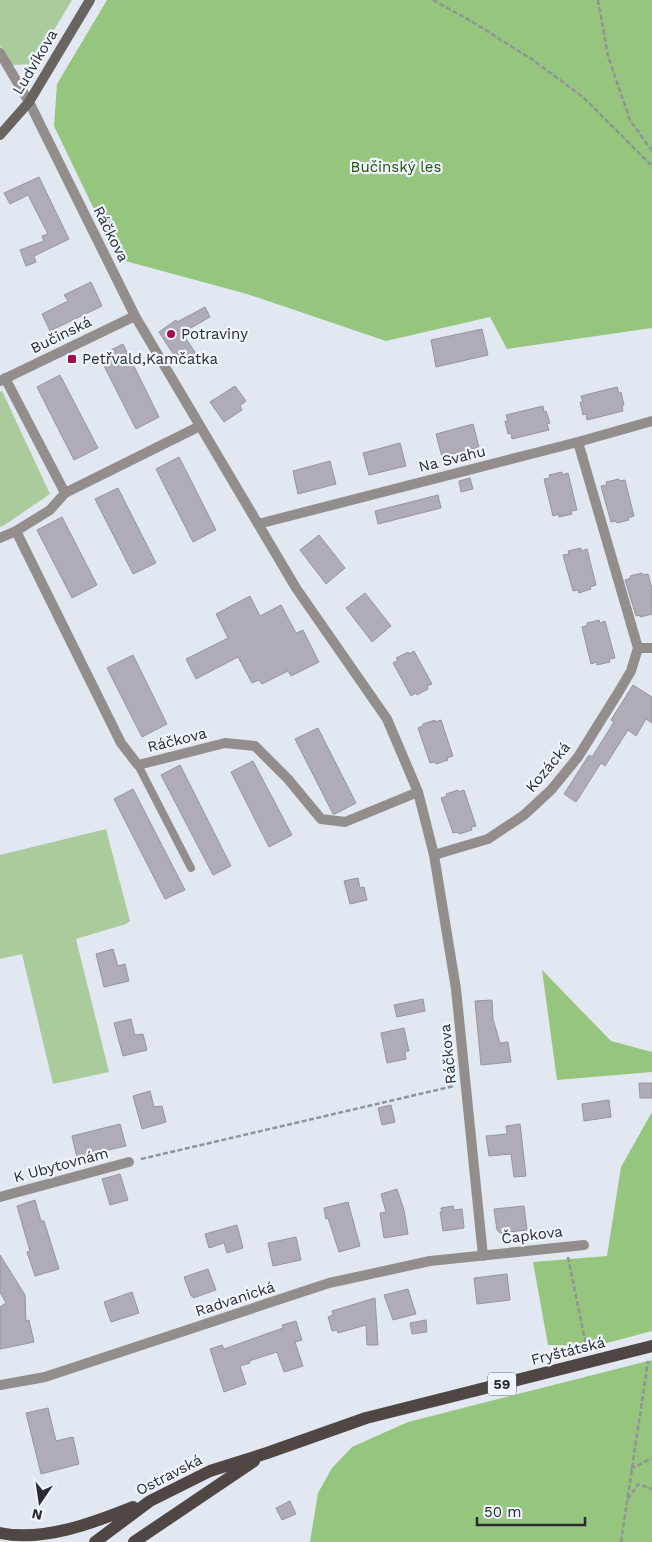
<svg xmlns="http://www.w3.org/2000/svg" width="652" height="1542" viewBox="0 0 652 1542" font-family="'Work Sans',sans-serif">
<style>
.green{fill:#aacb9b}
.forest{fill:#96c57e}
.building{fill:#b0acb5;stroke:#98949d}
.lines{fill:none;stroke-linecap:round;stroke-linejoin:round}
.path{stroke:#8f949a;stroke-width:2.5;stroke-dasharray:5 2.5;stroke-linecap:butt}
.lane{stroke:#938e8c;stroke-width:8}
.street{stroke:#938e8c;stroke-width:10}
.secondary{stroke:#6a6461;stroke-width:10}
.primary{stroke:#4e4743;stroke-width:12}
.poi-dot{fill:#a50e44;stroke:#eff5fe;stroke-width:2}
.labels{text-anchor:middle;dominant-baseline:central;stroke-width:4.5;stroke-linejoin:round;paint-order:stroke}
.shield{fill:#eff5fe;stroke:#64686d;stroke-width:1}
.shield-label{font-size:14px;font-weight:bold;fill:#292c2f}
.street-label{font-size:15px;fill:#292c2f;stroke:#eff5fe}
.park-label{font-size:15px;fill:#275105;stroke:#eff5fe}
.poi-label{font-size:15px;fill:#292c2f;stroke:#eff5fe;text-anchor:start}
</style>
<rect width="100%" height="100%" fill="#e2e8f1"/>
<path class="green" d="M0,0H72L34,64L10,65L0,46Z
M2,391L50,494L3,526L0,527V392Z
M106,829L130,921L126,924L76,939L109,1072L53,1084L22,954L0,959V855Z"/>
<path class="forest" d="M107,0H652V328L507,349L490,317L386,341L247,294L118,259L54,126L57,84Z
M542,970L611,1041L652,1052V1072L557,1080Z
M652,1112V1331L596,1346L548,1345L533,1262L607,1256L621,1167Z
M652,1360V1542H310L318,1493L332,1468L352,1447L408,1422Z"/>
<path class="building" d="M39,177L69,239L34,256L36,262L26,266L20,250L44,241L42,236L48,234L28,195L10,204L4,193Z
M91,282L102,306L50,331L42,314L68,301L64,295Z
M205,307L210,317L182,333L197,355L181,366L159,332L176,320L177,322Z
M482,329L488,355L436,367L431,340Z
M123,344L159,417L136,429L99,356Z
M60,375L98,448L74,460L37,387Z
M235,386L246,401L240,406L242,410L224,422L210,402Z
M617,387L619,393L621,392L624,405H622L623,411L587,420L586,414L583,415L580,402H583L581,396Z
M543,406L544,412L546,411L550,423L547,424L549,430L512,439L511,433L508,434L505,421H508L506,415Z
M473,424L479,447L442,457L436,434Z
M400,443L406,466L369,475L363,453Z
M179,457L216,530L193,542L156,469Z
M330,461L336,484L298,494L293,471Z
M562,472V475L568,473L577,510L571,511L572,514L559,517V514L553,516L544,479L550,478L549,475Z
M470,478L473,489L461,492L459,481Z
M619,479V481L625,480L634,516L628,518L629,520L617,523L616,521L611,522L601,486L607,485L606,482Z
M118,488L156,563L133,574L95,499Z
M438,495L441,508L378,524L375,511Z
M62,517L97,585L72,598L37,530Z
M319,535L345,568L326,584L300,550Z
M581,548V551L587,549L596,585L590,587L591,589L579,593L578,590L573,591L563,555L569,554L568,551Z
M642,573L643,575L648,574L652,589V614L640,617V615L636,616L625,580L631,578L630,576Z
M365,593L391,626L372,642L346,608Z
M250,596L260,616L281,605L296,633L303,630L319,662L291,676L288,671L262,684L259,680L252,683L238,657L196,679L186,659L228,638L216,614Z
M599,620L600,623L605,621L615,658L609,659L610,662L597,665V662L591,664L582,627L587,626V623Z
M414,651L432,684L427,686L428,689L417,695L416,693L411,696L393,663L398,660L396,658L408,652L409,654Z
M133,655L167,724L142,737L107,668Z
M633,685L652,697V723L646,719L636,736L628,730L605,766L601,763L576,802L564,794L589,755L592,757L614,722L611,720Z
M435,720V722L441,720L453,756L447,758L448,760L436,764L435,762L430,763L418,728L423,726V724Z
M318,728L356,803L335,814H333L295,739Z
M253,761L292,835L269,847L231,772Z
M180,765L231,866L213,875L161,775Z
M133,789L185,890L165,899L114,799Z
M458,790L459,792L464,790L476,826L471,827L472,830L459,834L458,832L453,833L441,798L447,796L446,794Z
M358,878L360,888L364,887L367,900L350,904L344,881Z
M113,949L118,966L125,964L129,981L104,987L96,954Z
M423,999L425,1011L397,1017L394,1005Z
M492,1000L493,1019L500,1043L508,1042L511,1062L481,1065L475,1001Z
M131,1019L135,1035L143,1034L147,1050L123,1056L114,1023Z
M404,1028L409,1051H405L406,1059L387,1063L381,1033Z
M639,1083H652V1098H640Z
M150,1091L154,1107L162,1106L166,1122L142,1129L133,1096Z
M609,1100L611,1117L584,1121L582,1104Z
M391,1105L395,1122L382,1125L378,1108Z
M120,1124L126,1146L99,1152L96,1156L92,1154L77,1158L72,1136Z
M520,1124L526,1176L514,1177L511,1154L489,1156L486,1136L507,1134L506,1126Z
M120,1174L128,1200L110,1205L102,1179Z
M397,1189L404,1210L408,1234L384,1238L380,1213L386,1212L381,1194Z
M35,1200L41,1221H44L59,1269L35,1276L27,1252L30,1251L17,1206Z
M348,1202L360,1246L339,1252L328,1218L326,1219L324,1208Z
M453,1206L454,1210L462,1209L464,1228L443,1231L440,1212H442L441,1208Z
M524,1206L527,1230L500,1233L497,1230L494,1209Z
M237,1225L243,1248L227,1253L224,1243L209,1248L205,1234Z
M296,1237L301,1260L273,1266L268,1243Z
M0,1255L25,1295L26,1321L29,1320L34,1342L0,1349V1307L6,1303L0,1292Z
M208,1269L216,1290L193,1298V1296H191L184,1277Z
M507,1274L510,1300L477,1304L474,1278Z
M408,1289L416,1314L393,1320L384,1295Z
M132,1292L139,1313L111,1322L104,1302Z
M375,1298L378,1345H367L366,1325L338,1333L337,1330L332,1331L328,1317L333,1315L332,1311Z
M426,1320L427,1332L412,1334L410,1323Z
M296,1321L302,1340L295,1342L303,1366L284,1372L277,1352L249,1361L250,1363L240,1366L246,1384L224,1392L210,1349L222,1345L224,1349L283,1328L282,1325Z
M48,1408L56,1441L73,1437L79,1464L41,1474L26,1413Z
M290,1501L296,1514L282,1520L276,1508Z"/>
<g class="lines">
<path class="path" d="M433,0L471,21L533,60L583,97L652,166
M598,0L608,56L630,120L652,151
M141,1159L454,1086
M568,1257L587,1350
M631,1469L652,1458
M628,1499L638,1484L652,1489
M621,1542L648,1361"/>
<path class="lane" d="M138,765L191,868"/>
<path class="street" d="M0,53L29,102L135,316L296,588L387,719L418,792L434,855L456,989L483,1256
M5,378L65,493
M0,381L135,316
M578,442L638,648
M258,524L578,442L652,421
M16,531L50,510L65,493L200,426
M0,538L16,531L121,743L138,765L225,743L255,746L288,779L321,819L345,822L418,792
M434,855L488,839L524,815L551,790L578,757L618,693L631,671L638,648H652
M0,1197L129,1162
M0,1385L45,1377L329,1283L430,1261L584,1245"/>
<path class="secondary" d="M0,135L29,102L90,0"/>
<path class="primary" d="M0,1533C43,1542 93,1523 133,1507
M95,1542L150,1501L210,1471L267,1453L366,1418L652,1346
M134,1542L254,1461"/>
</g>
<g class="poi-dot">
<circle cx="171" cy="334" r="5"/>
<rect x="67" y="354" width="10" height="10" rx="2.5"/>
</g>
<g class="labels">
<rect class="shield" x="488" y="1372.5" width="28" height="23" rx="4"/>
<g class="shield-label">
<text x="502" y="1384">59</text>
</g>
<g class="street-label">
<text transform="translate(35 62) rotate(-59)">Ludvíkova</text>
<text transform="translate(111 234) rotate(63)">Ráčkova</text>
<text transform="translate(61 335) rotate(-26)">Bučinská</text>
<text transform="translate(452 459) rotate(-14)">Na Svahu</text>
<text transform="translate(177 740) rotate(-14)">Ráčkova</text>
<text transform="translate(548 767) rotate(-50)">Kozácká</text>
<text transform="translate(448 1054) rotate(-96)">Ráčkova</text>
<text transform="translate(61 1165) rotate(-15)">K Ubytovnám</text>
<text transform="translate(532 1235) rotate(-7)">Čapkova</text>
<text transform="translate(235 1299) rotate(-18)">Radvanická</text>
<text transform="translate(568 1351) rotate(-14)">Fryštátská</text>
<text transform="translate(169 1475) rotate(-27)">Ostravská</text>
</g>
<g class="park-label">
<text x="396" y="167">Bučinský les</text>
</g>
<g class="poi-label">
<text x="181" y="334">Potraviny</text>
<text x="82" y="359">Petřvald,Kamčatka</text>
</g>
</g>
<g transform="translate(40 1502) rotate(193)" stroke="#eff5fe" stroke-width="4" paint-order="stroke">
<path d="M0-4L9 19L0 12L-9 19Z" fill="#292c2f"/>
<text y="-8" font-size="14" font-weight="bold" text-anchor="middle" fill="#292c2f">N</text>
</g>
<path d="M477 1517v8h108v-8" fill="none" stroke="#292c2f" stroke-width="2.5"/>
<text x="484" y="1517" font-size="15" fill="#292c2f" stroke="#eff5fe" stroke-width="4" paint-order="stroke">50 m</text>
</svg>
